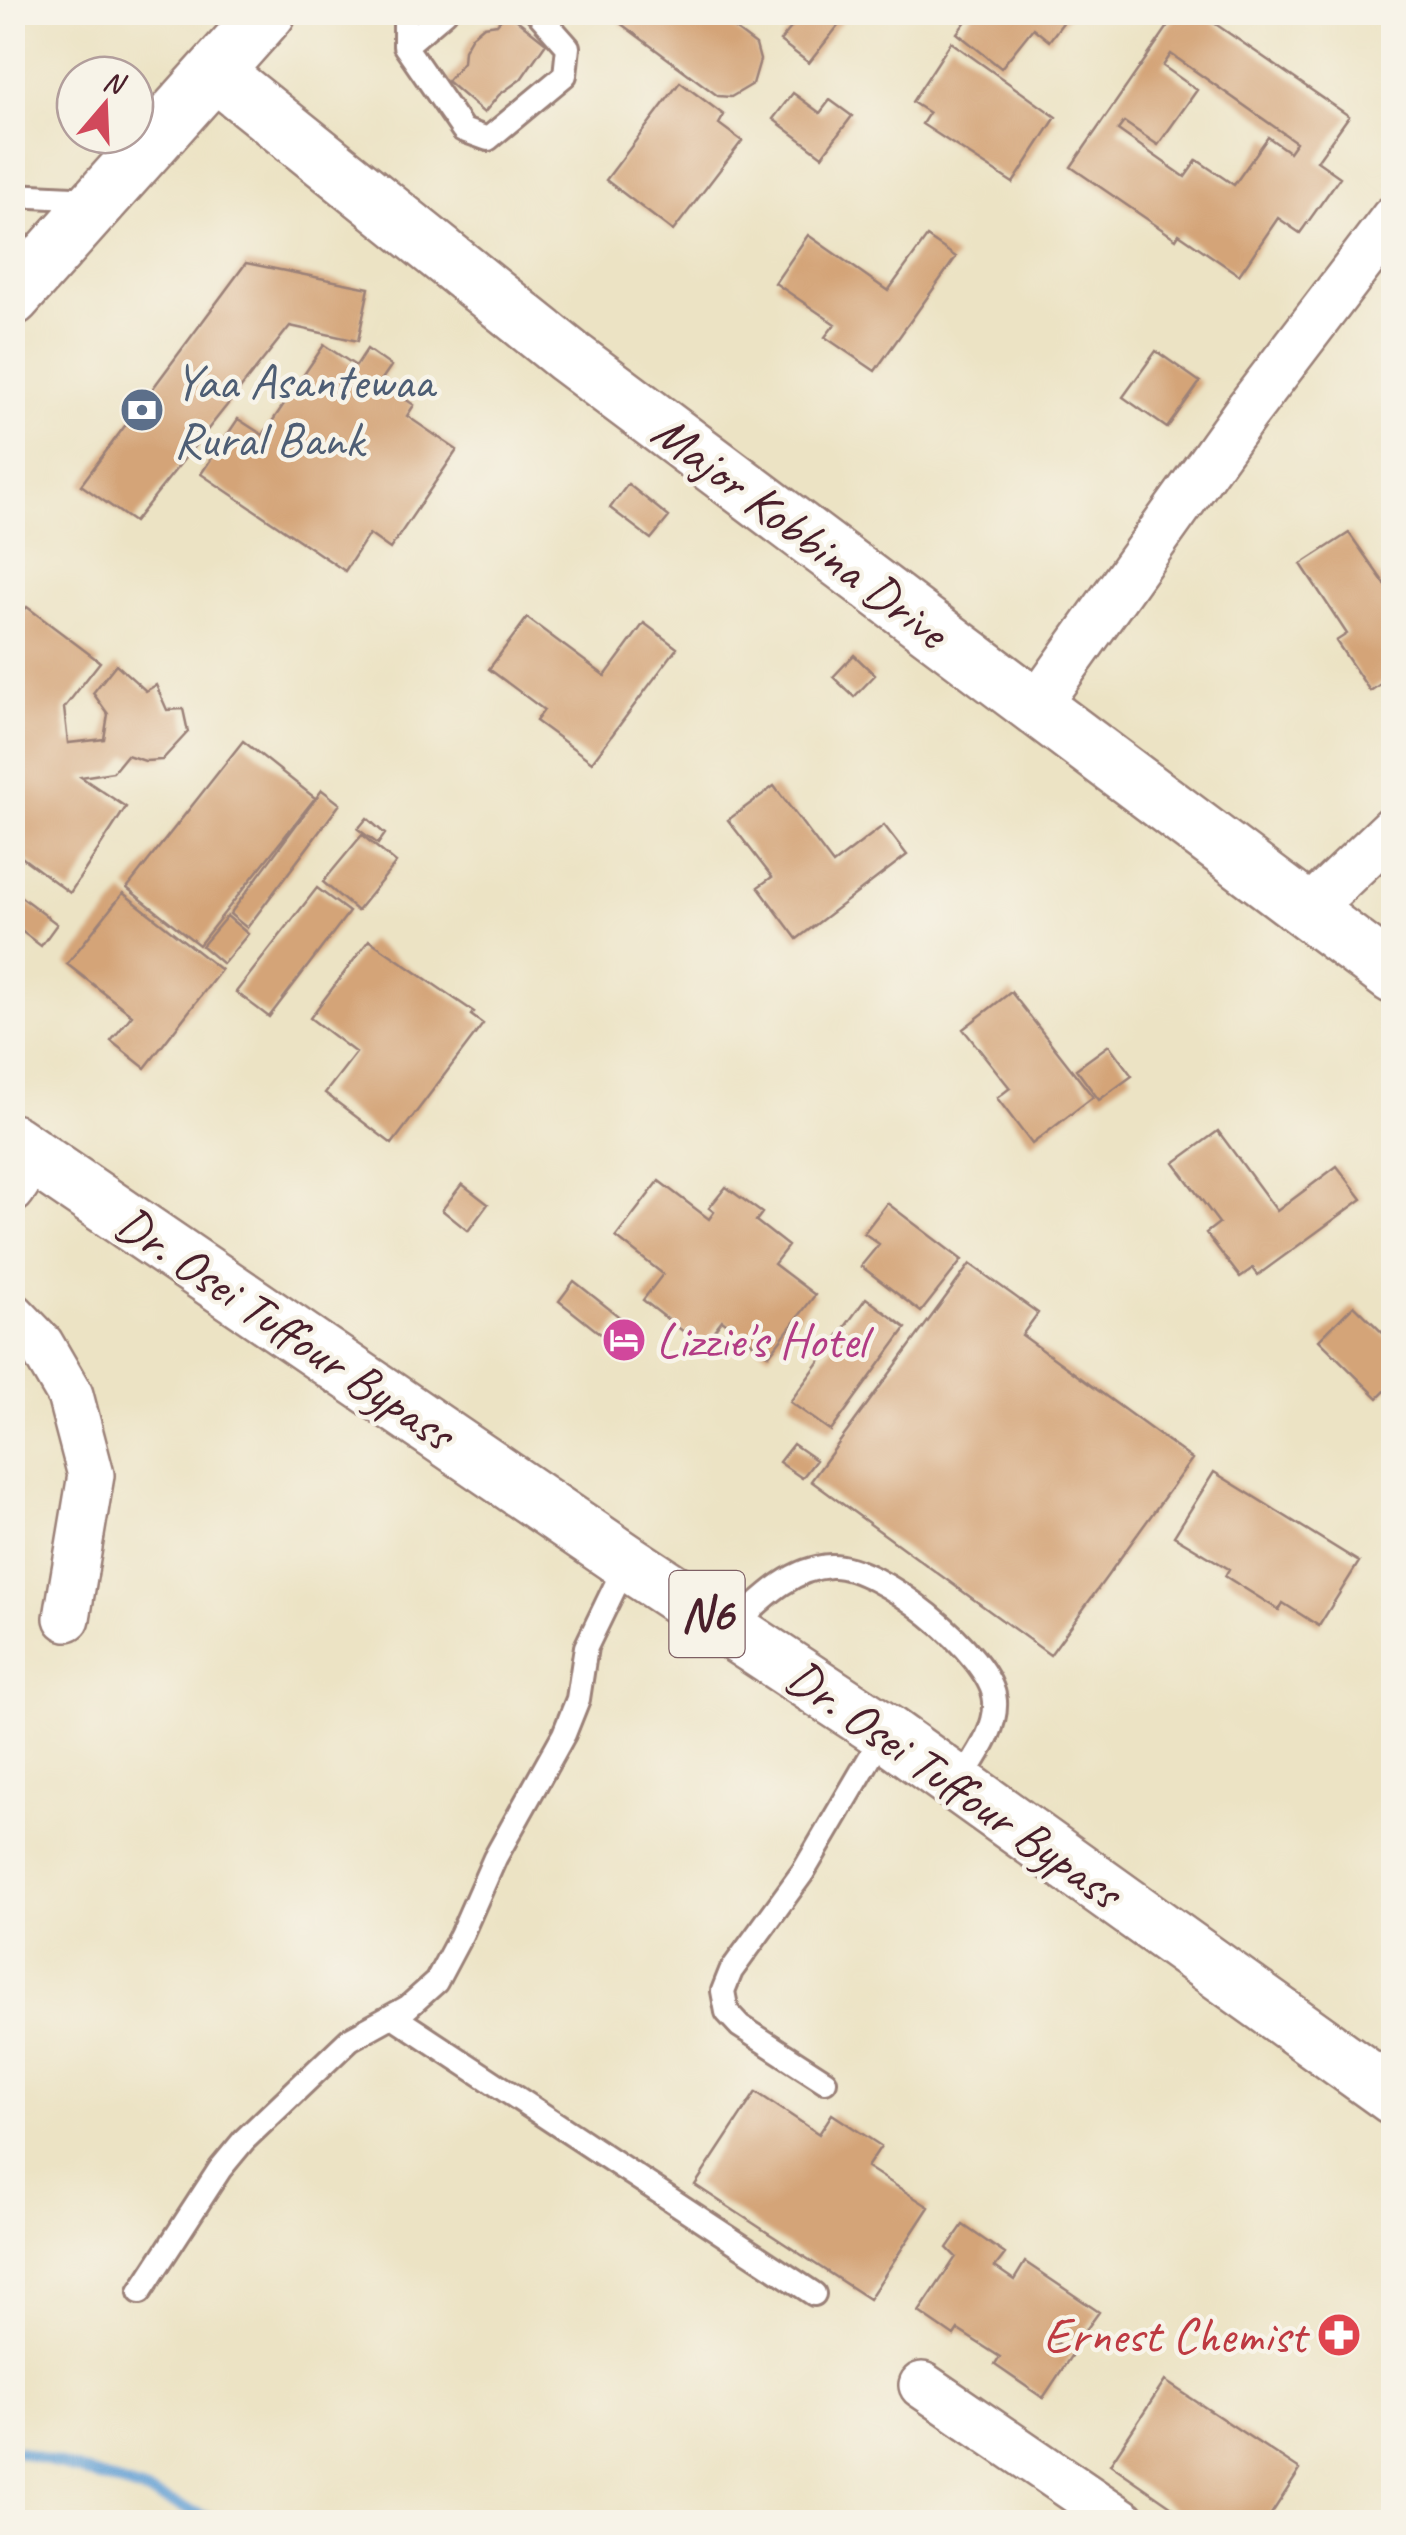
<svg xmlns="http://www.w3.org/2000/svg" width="1406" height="2535" viewBox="0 0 1406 2535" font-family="Caveat,sans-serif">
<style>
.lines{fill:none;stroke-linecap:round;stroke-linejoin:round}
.stream{stroke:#64a0d4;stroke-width:11}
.building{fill:#d4a478;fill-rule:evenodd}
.service-casing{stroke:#9b8178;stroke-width:28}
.minor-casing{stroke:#9b8178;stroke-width:50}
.tertiary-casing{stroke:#9b8178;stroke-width:60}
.secondary-casing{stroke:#9b8178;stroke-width:60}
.trunk-casing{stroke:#9b8178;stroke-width:60}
.service{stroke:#fff;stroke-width:22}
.minor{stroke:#fff;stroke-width:45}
.tertiary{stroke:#fff;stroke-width:55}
.secondary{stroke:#fff;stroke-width:55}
.trunk{stroke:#fff;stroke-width:55}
.labels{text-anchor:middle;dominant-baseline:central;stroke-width:9;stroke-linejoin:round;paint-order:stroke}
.shield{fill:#f7f3e8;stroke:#7e5f64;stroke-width:2.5}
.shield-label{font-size:48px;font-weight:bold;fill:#4a1f2b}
.service-label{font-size:50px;fill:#4e5e75;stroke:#f7f3e8;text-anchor:start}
.street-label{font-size:50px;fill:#4a1f2b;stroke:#f7f3e8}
.hotel-label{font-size:50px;fill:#b23c85;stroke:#f7f3e8;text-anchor:start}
.health-label{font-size:50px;fill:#be3a42;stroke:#f7f3e8;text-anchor:end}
</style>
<rect width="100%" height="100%" fill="#f7f3e8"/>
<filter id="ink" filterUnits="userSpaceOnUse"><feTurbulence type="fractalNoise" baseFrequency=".01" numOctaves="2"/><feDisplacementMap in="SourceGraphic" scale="20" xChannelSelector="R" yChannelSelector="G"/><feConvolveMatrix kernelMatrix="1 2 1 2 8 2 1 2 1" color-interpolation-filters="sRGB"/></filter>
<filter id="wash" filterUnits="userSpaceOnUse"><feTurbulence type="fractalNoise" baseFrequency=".0048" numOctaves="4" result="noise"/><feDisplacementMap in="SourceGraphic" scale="40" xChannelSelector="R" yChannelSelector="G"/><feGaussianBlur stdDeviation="2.25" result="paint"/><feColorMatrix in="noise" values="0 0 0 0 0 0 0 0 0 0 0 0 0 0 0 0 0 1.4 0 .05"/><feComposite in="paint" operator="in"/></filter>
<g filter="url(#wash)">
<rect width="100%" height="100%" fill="#ece3c4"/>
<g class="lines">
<path class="stream" d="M12,2449L143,2491L219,2522"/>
</g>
<g id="blocks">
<path class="building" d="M507,12L546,43L521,79L499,95L484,113L447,81L463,62L464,50L472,36L484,26L497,24Z
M628,12H712L756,45L760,60L753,84L731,97L718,96L620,23Z
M792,12L802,13L849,12L809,63L780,41L791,28L784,22Z
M973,12H1071L1049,41L1033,28L1001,68L957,33Z
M1178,12H1198L1349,116L1317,161L1340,177L1300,233L1278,218L1239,275L1179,234L1176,239L1071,167ZM1171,54L1296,142L1289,152L1268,137L1234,185L1197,160L1185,177L1118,130L1124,122L1158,145L1197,90L1163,66Z
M951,42L1056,117L1013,183L922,124L929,113L912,102Z
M680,82L724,115L719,124L742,141L673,231L606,180Z
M793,93L820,113L830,100L852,116L822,156L773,119Z
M808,235L888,291L927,237L956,257L875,371L825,337L835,324L775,283Z
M246,263L369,288L358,341L290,326L134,522L81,485Z
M324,345L356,366L367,349L391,366L380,382L414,405L407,416L457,450L390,549L369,534L345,571L201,474L238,419L263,435Z
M1156,351L1200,382L1167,428L1123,397Z
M628,484L669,517L651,539L610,508Z
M1349,533L1394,597V675L1370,691L1336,641L1347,634L1301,564Z
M27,607L100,662L64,708L68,743L104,739L108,714L93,693L116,664L146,691L156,685L167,710L183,709L188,732L162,760L145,761L127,755L113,772L81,777L126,807L70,893L12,850V625Z
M527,618L605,676L644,623L677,648L592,762L536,721L544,710L489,669Z
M854,655L875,675L854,697L833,677Z
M243,741L315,798L199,945L127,888Z
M774,786L833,864L884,825L907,855L797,939L758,887L772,877L728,820Z
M322,790L340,804L247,928L230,914Z
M367,818L385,834L378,844L358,829Z
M362,835L396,863L357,911L323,882Z
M317,888L349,912L269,1017L236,992Z
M12,890L57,924L41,946L12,924Z
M123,893L221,970L145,1068L111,1041L132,1015L67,964Z
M227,916L248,934L223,964L202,946Z
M369,940L474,1012L471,1015L483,1024L392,1144L325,1093L356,1053L310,1018Z
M1011,992L1093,1097L1032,1144L997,1098L1010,1088L963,1029Z
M1109,1045L1132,1076L1099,1100L1076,1069Z
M1218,1131L1277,1211L1337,1166L1362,1199L1258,1275L1253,1268L1240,1277L1206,1233L1219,1223L1174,1163Z
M659,1181L709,1219L714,1212L709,1208L726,1187L762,1213L756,1221L788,1246L774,1264L815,1295L769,1355L722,1320L702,1346L643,1300L663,1274L616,1237Z
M462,1184L488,1204L468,1231L442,1210Z
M887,1203L962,1260L921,1312L861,1266L879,1244L864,1233Z
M970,1264L1038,1313L1022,1335L1192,1459L1050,1655L811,1481Z
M574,1281L622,1319L607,1339L559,1301Z
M866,1298L906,1328L831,1431L790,1402Z
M1354,1305L1394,1344V1382L1378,1398L1319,1340Z
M793,1444L816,1460L802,1478L779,1462Z
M1214,1472L1359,1562L1319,1626L1283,1603L1279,1610L1225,1576L1229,1569L1174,1536Z
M756,2092L819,2134L832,2114L881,2146L867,2167L929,2207L869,2299L695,2185Z
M963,2225L1005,2254L995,2267L1014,2280L1025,2262L1099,2312L1078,2341L1064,2332L1057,2343L1073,2353L1043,2398L995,2365L1000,2357L958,2330L954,2336L919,2312L956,2257L947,2248Z
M1165,2381L1300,2470L1266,2522H1194L1110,2464Z"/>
</g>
</g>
<g filter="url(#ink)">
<use href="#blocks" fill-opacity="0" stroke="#9b8178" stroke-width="2.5"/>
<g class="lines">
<defs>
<path id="service" d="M405,12V46L463,130L488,139L565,75L568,47L537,12
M405,46L445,12
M12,195L93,199
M730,1629C759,1602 789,1568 831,1566C877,1564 992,1654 995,1701C997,1731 974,1759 959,1784
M393,2016L814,2294
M825,2081L740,2026L727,2012L723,1991L731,1971L803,1872L885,1732
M140,2292L220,2169L244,2140L350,2039L408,2007L436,1982L461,1935L495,1858L564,1734L578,1699L586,1647L627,1562"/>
<path id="minor" d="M1035,708L1247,411L1394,218
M1306,912L1394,828
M12,1190L34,1157
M12,1315L41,1345L70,1395L91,1475L67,1618
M922,2385L1123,2522"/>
<path id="tertiary" d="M216,73L568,356L1394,976"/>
<path id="secondary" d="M12,298L268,12"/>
<path id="trunk" d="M12,1142L627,1562L885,1732L1394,2097"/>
</defs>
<use href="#service" class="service-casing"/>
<use href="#minor" class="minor-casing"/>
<use href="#tertiary" class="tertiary-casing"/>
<use href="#secondary" class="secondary-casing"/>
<use href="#trunk" class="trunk-casing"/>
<use href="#service" class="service"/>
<use href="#minor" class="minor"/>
<use href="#tertiary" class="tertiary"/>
<use href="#secondary" class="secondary"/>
<use href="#trunk" class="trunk"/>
</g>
</g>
<defs>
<symbol id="bank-disc" viewBox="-11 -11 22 22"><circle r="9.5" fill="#5c6f8a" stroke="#f7f3e8"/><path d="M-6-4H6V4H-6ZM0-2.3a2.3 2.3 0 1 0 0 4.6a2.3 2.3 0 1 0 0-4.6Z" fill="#fff"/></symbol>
<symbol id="hotel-disc" viewBox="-11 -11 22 22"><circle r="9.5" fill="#d1479c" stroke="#f7f3e8"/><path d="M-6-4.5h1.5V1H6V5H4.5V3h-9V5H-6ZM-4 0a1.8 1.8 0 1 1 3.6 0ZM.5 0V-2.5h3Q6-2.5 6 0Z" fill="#fff"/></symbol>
<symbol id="pharmacy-disc" viewBox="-11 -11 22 22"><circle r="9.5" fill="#e0444e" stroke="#f7f3e8"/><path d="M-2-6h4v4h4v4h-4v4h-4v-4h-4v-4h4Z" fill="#fff"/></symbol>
</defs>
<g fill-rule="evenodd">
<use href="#bank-disc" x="117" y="385" width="50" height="50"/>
<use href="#hotel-disc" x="599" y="1315" width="50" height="50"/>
<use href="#pharmacy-disc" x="1314" y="2310" width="50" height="50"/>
</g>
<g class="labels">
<rect class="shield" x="669.5" y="1571" width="75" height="86" rx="8"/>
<g class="shield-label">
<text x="707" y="1614">N6</text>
</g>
<g class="service-label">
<text x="174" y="381">Yaa Asantewaa<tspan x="174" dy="58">Rural Bank</tspan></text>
</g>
<g class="street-label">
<text transform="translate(800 531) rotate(37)">Major Kobbina Drive</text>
<text transform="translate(285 1328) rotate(34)">Dr. Osei Tuffour Bypass</text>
<text transform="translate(954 1784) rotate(35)">Dr. Osei Tuffour Bypass</text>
</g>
<g class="hotel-label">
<text x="656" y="1340">Lizzie's Hotel</text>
</g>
<g class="health-label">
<text x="1306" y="2335">Ernest Chemist</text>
</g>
</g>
<rect width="1406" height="2535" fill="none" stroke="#f7f3e8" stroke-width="50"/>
<g transform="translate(105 105) rotate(19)"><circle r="48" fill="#f7f3e8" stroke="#b29e9c" stroke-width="2.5"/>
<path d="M0-8L18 38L0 25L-18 38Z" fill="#d1495b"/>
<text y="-15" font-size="28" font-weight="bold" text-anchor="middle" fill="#4a1f2b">N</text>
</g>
</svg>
